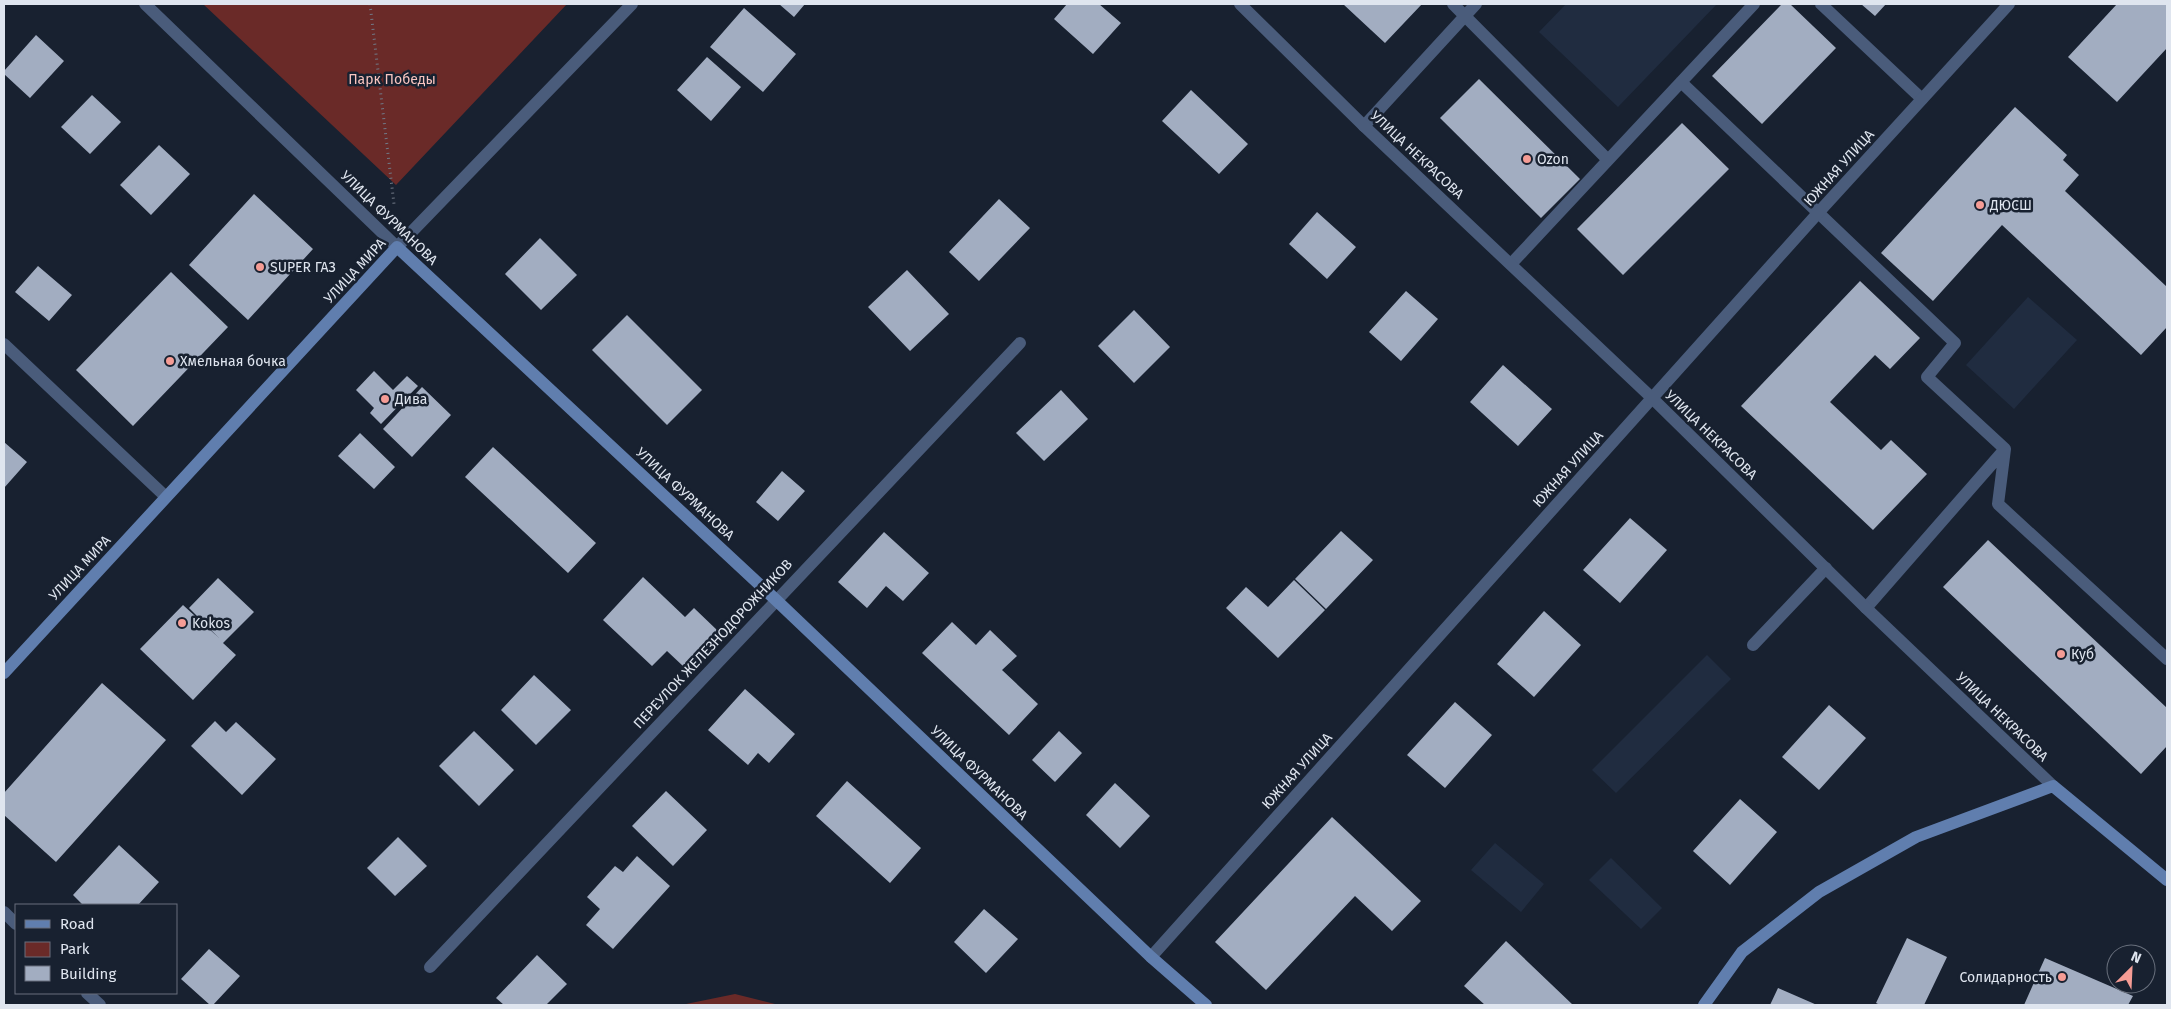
<svg xmlns="http://www.w3.org/2000/svg" width="2171" height="1009" viewBox="0 0 2171 1009" font-family="'Fira Sans',sans-serif">
<style>
.built{fill:#202c40}
.green{fill:#6a2a28}
.building{fill:#a2adc1}
.lines{fill:none;stroke-linecap:round;stroke-linejoin:round}
.path{stroke:#717986;stroke-width:3;stroke-dasharray:1 4;stroke-linecap:butt}
.lane{stroke:#4a5c7b;stroke-width:12}
.street{stroke:#4a5c7b;stroke-width:12}
.secondary{stroke:#607eae;stroke-width:12}
.poi-dot{fill:#f59c95;stroke:#182130;stroke-width:2}
.labels{text-anchor:middle;dominant-baseline:central;stroke-width:5;stroke-linejoin:round;paint-order:stroke}
.park-label{font-size:14px;fill:#f8c4bf;stroke:#182130}
.street-label{font-size:14px;fill:#dfe5ef;stroke:#182130}
.poi-label{font-size:14px;fill:#dfe5ef;stroke:#182130;text-anchor:start}
</style>
<rect width="100%" height="100%" fill="#182130"/>
<path class="built" d="M1566,4H1717L1618,107L1539,32Z
M2028,297L2077,340L2014,409L1966,365Z
M1707,655L1731,679L1616,793L1592,770Z
M1495,843L1544,884L1521,912L1471,870Z
M1611,858L1662,908L1641,929L1589,880Z"/>
<path class="green" d="M203,4H567L396,185Z
M735,994L779,1005H685L686,1004Z"/>
<path class="building" d="M779,4H805L794,17Z
M1067,4H1099L1121,23L1093,54L1054,19Z
M1343,4H1422L1385,43Z
M1782,4H1790L1836,48L1762,124L1712,76Z
M1861,4H1886L1875,16Z
M2117,4H2167V48L2117,102L2068,57Z
M744,8L796,54L763,92L710,47Z
M36,35L64,61L30,98L4,74V71Z
M707,57L741,87L711,121L677,90Z
M1479,79L1580,179L1541,218L1440,118Z
M1191,90L1248,144L1219,174L1162,121Z
M92,95L121,122L90,154L61,127Z
M2015,107L2067,155L2063,160L2079,175L2065,191L2167,287V327L2141,355L2002,225L1933,301L1881,253Z
M1682,123L1729,169L1623,275L1577,229Z
M159,145L190,174L151,215L120,185Z
M254,194L313,249L248,320L189,265Z
M999,199L1030,228L979,281L949,252Z
M1317,212L1356,247L1327,279L1289,244Z
M540,238L577,275L541,310L505,274Z
M38,266L72,295L49,321L15,292Z
M907,270L949,314L910,351L868,307Z
M171,272L228,327L133,426L76,370Z
M1860,281L1920,338L1890,369L1875,355L1830,402L1881,450L1891,440L1927,474L1873,530L1741,406Z
M1406,291L1438,319L1401,361L1369,332Z
M1134,310L1170,347L1134,383L1098,346Z
M627,315L702,390L667,425L592,350Z
M1503,365L1552,409L1518,446L1470,402Z
M374,371L393,390L407,376L418,386L381,424L370,413L374,408L356,390Z
M422,387L451,415L412,457L383,429Z
M1061,390L1088,419L1044,461L1016,433Z
M360,433L395,467L374,489L338,456Z
M4,442L27,462L4,488Z
M493,447L596,543L568,573L465,477Z
M782,471L805,491L778,521L756,502Z
M1630,518L1667,550L1620,603L1583,570Z
M1341,531L1373,560L1326,609L1295,579Z
M884,532L929,573L903,601L886,586L867,608L838,582Z
M1988,540L2167,708V746L2141,774L1943,587Z
M643,577L685,617L694,608L718,631L684,667L667,651L652,666L603,620Z
M218,578L254,612L223,643L236,655L193,700L140,649L183,605L219,638L189,608Z
M1294,580L1325,610L1278,658L1226,608L1246,587L1268,607Z
M1544,611L1581,645L1534,697L1497,664Z
M952,622L976,645L990,630L1017,656L1002,670L1038,704L1009,735L922,653Z
M534,675L571,710L536,745L501,710Z
M102,683L166,740L56,862L4,815V793Z
M745,689L795,734L769,763L758,753L748,765L708,730Z
M1455,702L1492,735L1445,788L1407,755Z
M1829,705L1866,738L1819,790L1782,757Z
M215,721L226,732L236,722L276,759L242,795L191,746Z
M474,731L514,770L479,806L439,766Z
M1059,731L1082,753L1055,782L1032,760Z
M847,781L921,848L890,883L816,816Z
M1115,783L1150,816L1120,848L1086,815Z
M666,791L707,830L673,866L632,826Z
M1740,799L1777,832L1730,885L1693,851Z
M1332,817L1421,901L1392,931L1355,896L1266,990L1215,942Z
M398,837L427,866L395,896L367,868Z
M119,845L159,882L138,905H83L73,895Z
M637,856L670,886L613,949L586,925L600,909L587,897L615,866L623,872Z
M984,909L1018,939L986,973L954,942Z
M1907,938L1947,957L1924,1005H1880L1876,1003Z
M1506,941L1573,1005H1485L1464,986Z
M209,949L240,976L213,1005H210L181,979Z
M537,955L567,984L546,1005H504L496,998Z
M2045,958L2133,996L2128,1005H2024Z
M1778,988L1817,1005H1770Z"/>
<g class="lines">
<path class="path" d="M370,4L394,204"/>
<path class="lane" d="M1453,4L1608,160
M1821,4L1922,99
M1681,82L1955,343L1927,377L2005,449
M1364,126L1476,4
M1511,264L1754,4
M1866,608L2005,449L1998,504L2167,659
M1753,645L1826,568"/>
<path class="street" d="M145,4L397,247L632,4
M1240,4L1364,126L1652,398L1866,608L2053,786
M4,344L166,497
M4,912L16,924
M1151,957L1818,213L2009,4
M430,967L1020,343
M87,993L100,1005"/>
<path class="secondary" d="M4,673L397,247L776,600L1151,957L1206,1005
M1704,1005L1742,952L1819,892L1916,837L2053,786L2167,880"/>
</g>
<g class="poi-dot">
<circle cx="1527" cy="159" r="5"/>
<circle cx="1980" cy="205" r="5"/>
<circle cx="260" cy="267" r="5"/>
<circle cx="170" cy="361" r="5"/>
<circle cx="385" cy="399" r="5"/>
<circle cx="182" cy="623" r="5"/>
<circle cx="2061" cy="654" r="5"/>
<circle cx="2062" cy="977" r="5"/>
</g>
<g class="labels">
<g class="park-label">
<text x="392" y="79">Парк Победы</text>
</g>
<g class="street-label">
<text transform="translate(1417 155) rotate(43)">УЛИЦА НЕКРАСОВА</text>
<text transform="translate(1839 168) rotate(-48)">ЮЖНАЯ УЛИЦА</text>
<text transform="translate(389 218) rotate(44)">УЛИЦА ФУРМАНОВА</text>
<text transform="translate(355 271) rotate(-47)">УЛИЦА МИРА</text>
<text transform="translate(1711 435) rotate(44)">УЛИЦА НЕКРАСОВА</text>
<text transform="translate(1568 469) rotate(-48)">ЮЖНАЯ УЛИЦА</text>
<text transform="translate(685 494) rotate(43)">УЛИЦА ФУРМАНОВА</text>
<text transform="translate(80 568) rotate(-47)">УЛИЦА МИРА</text>
<text transform="translate(713 644) rotate(-47)">ПЕРЕУЛОК ЖЕЛЕЗНОДОРОЖНИКОВ</text>
<text transform="translate(2002 717) rotate(44)">УЛИЦА НЕКРАСОВА</text>
<text transform="translate(1297 771) rotate(-48)">ЮЖНАЯ УЛИЦА</text>
<text transform="translate(979 773) rotate(44)">УЛИЦА ФУРМАНОВА</text>
</g>
<g class="poi-label">
<text x="1537" y="159">Ozon</text>
<text x="1990" y="205">ДЮСШ</text>
<text x="270" y="267">SUPER ГАЗ</text>
<text x="180" y="361">Хмельная бочка</text>
<text x="395" y="399">Дива</text>
<text x="192" y="623">Kokos</text>
<text x="2071" y="654">Куб</text>
<text x="2052" y="977" text-anchor="end">Солидарность</text>
</g>
</g>
<rect width="2171" height="1009" fill="none" stroke="#dfe5ef" stroke-width="10"/>
<rect x="15" y="904" width="162" height="90" fill="#182130" stroke="#686f7c"/>
<rect x="25" y="920" width="25" height="8" fill="#607eae" stroke="#686f7c"/>
<text x="60" y="929" font-size="15" fill="#dfe5ef">Road</text>
<rect x="25" y="942" width="25" height="15" fill="#6a2a28" stroke="#686f7c"/>
<text x="60" y="954" font-size="15" fill="#dfe5ef">Park</text>
<rect x="25" y="966" width="25" height="15" fill="#a2adc1" stroke="#686f7c"/>
<text x="60" y="979" font-size="15" fill="#dfe5ef">Building</text>
<g transform="translate(2131 969) rotate(24)"><circle r="24" fill="#182130" stroke="#686f7c"/>
<path d="M0-4L9 19L0 12L-9 19Z" fill="#f59c95"/>
<text y="-8" font-size="14" font-weight="bold" text-anchor="middle" fill="#dfe5ef">N</text>
</g>
</svg>
